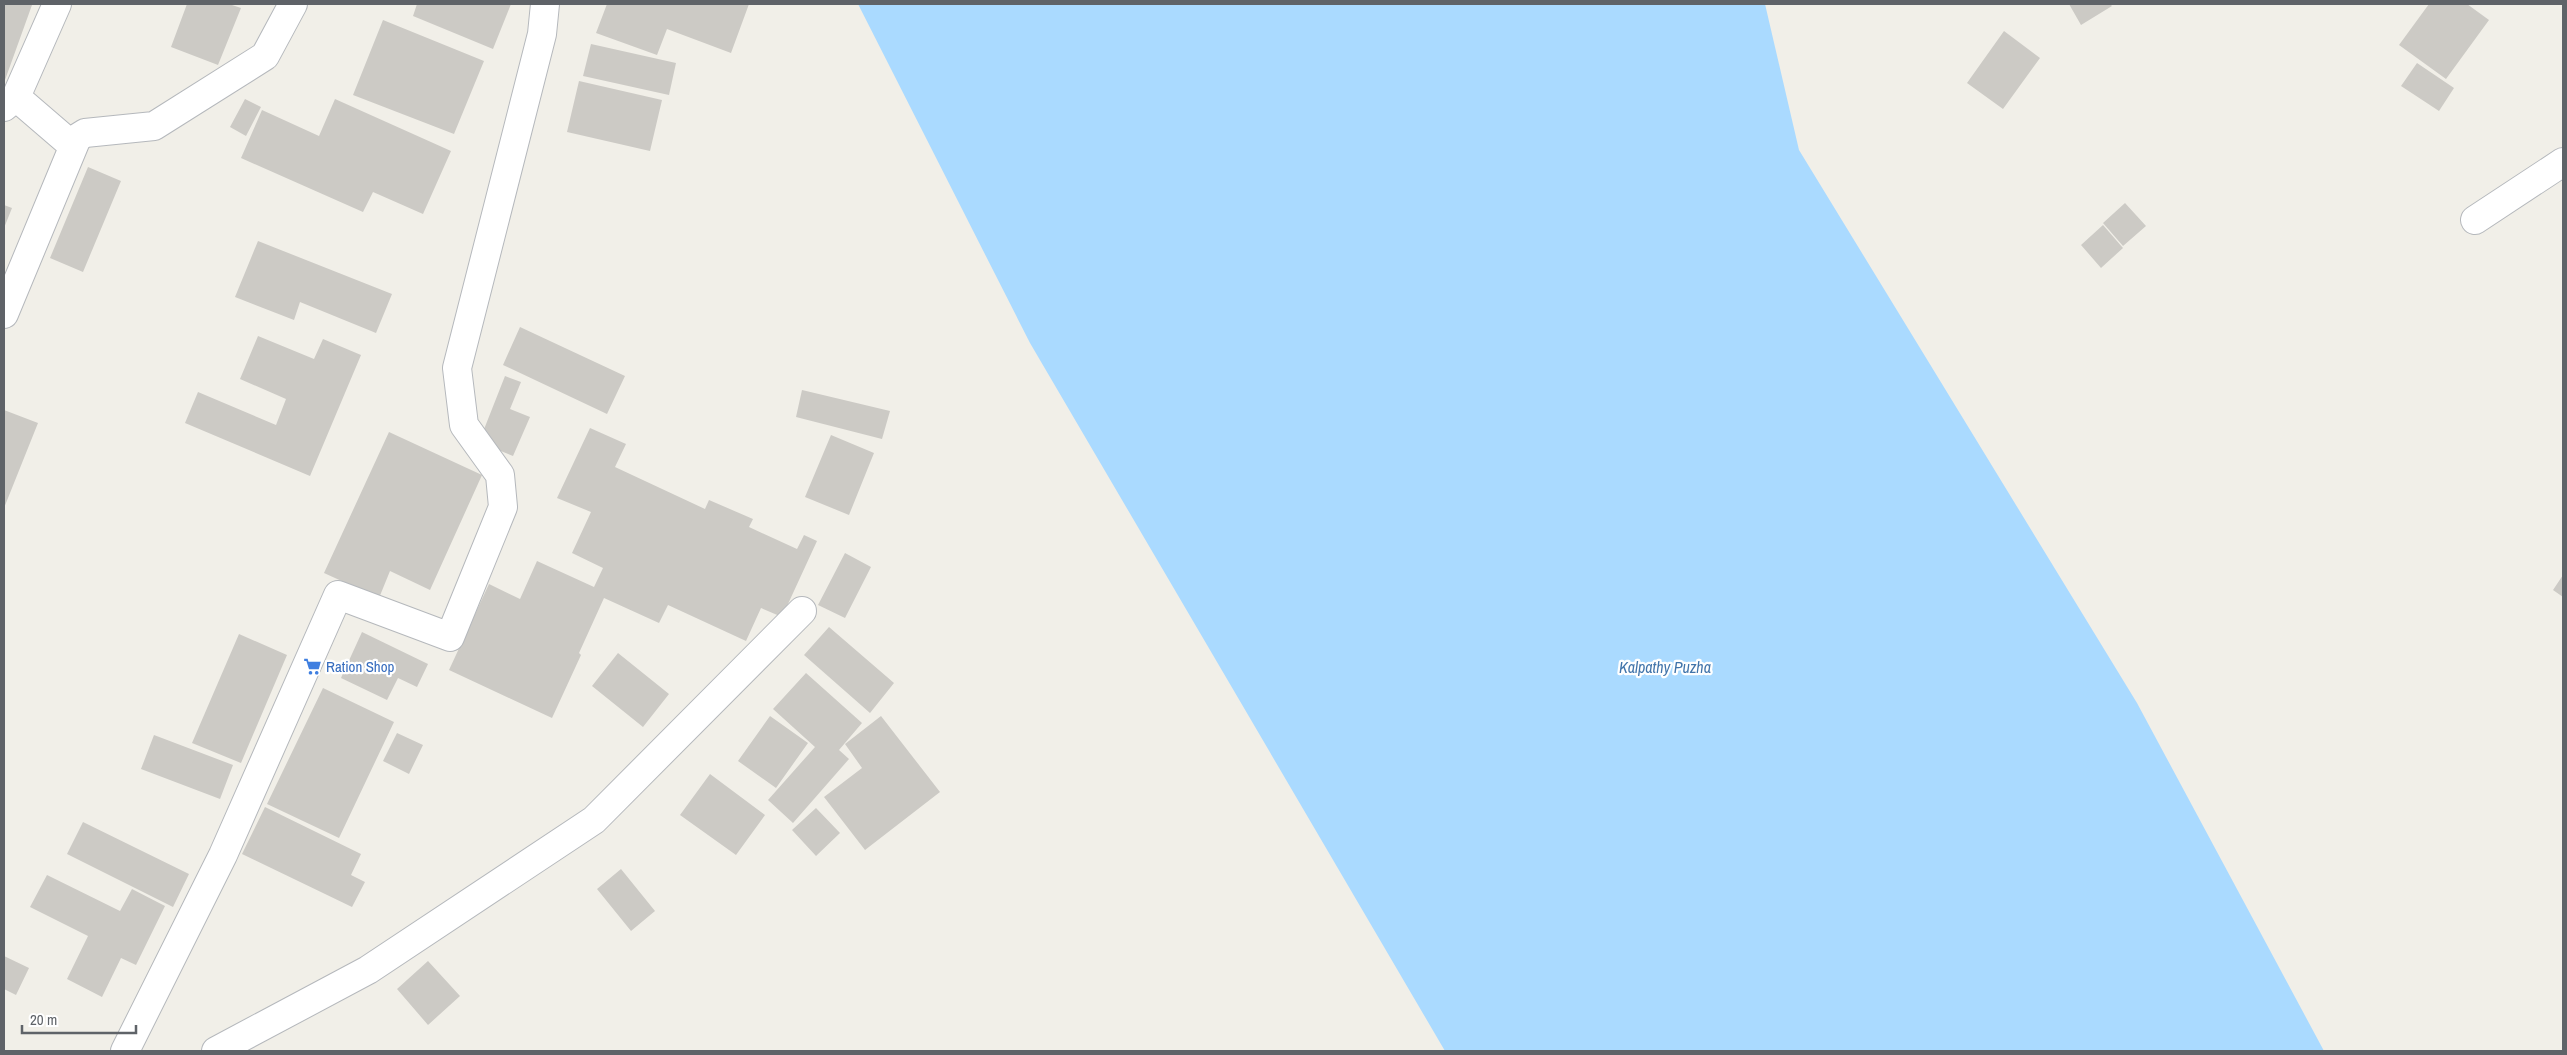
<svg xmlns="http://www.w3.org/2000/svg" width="2567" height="1055" viewBox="0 0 2567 1055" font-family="'Archivo Narrow',sans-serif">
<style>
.water{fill:#aadaff}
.building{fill:#cccac5}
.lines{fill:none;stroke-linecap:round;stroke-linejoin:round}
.minor-casing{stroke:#b5b8bc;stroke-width:30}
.minor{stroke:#fff;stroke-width:28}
.labels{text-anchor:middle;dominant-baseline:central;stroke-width:4.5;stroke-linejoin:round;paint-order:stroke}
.shop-label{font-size:15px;fill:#366cbe;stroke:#fff;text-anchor:start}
.water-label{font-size:16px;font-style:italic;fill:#4174aa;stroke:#fff}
</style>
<rect width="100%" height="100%" fill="#f1efe8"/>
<path class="water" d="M858,4H1765L1799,150L2137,703L2324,1051H1445L1030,343Z"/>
<path class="building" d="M4,4L32,5L5,80H4Z
M187,4H229L241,8L218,65L171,47Z
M417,4H511L493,49L413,16Z
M607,4H749L731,53L667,29L657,55L596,33Z
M2069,4H2110L2112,6L2081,25Z
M2429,4H2467L2489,20L2446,79L2399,45Z
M383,20L484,61L454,134L353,95Z
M2004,31L2040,58L2003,109L1967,83Z
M591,44L676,63L669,95L583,76Z
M2417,63L2454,88L2439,111L2401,86Z
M579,81L662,100L650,151L567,132Z
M245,99L261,107L246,136L230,127Z
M335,99L451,151L423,214L373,192L363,212L241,158L262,110L319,136Z
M88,167L121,181L83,272L50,258Z
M2125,203L2146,226L2123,246L2103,223Z
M4,205L12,208L4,228Z
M2103,225L2123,248L2101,268L2081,245Z
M258,241L392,294L376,333L300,302L294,320L235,297Z
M520,327L625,376L607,414L503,365Z
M258,336L314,359L323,339L361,355L310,476L185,423L198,392L276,425L286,399L240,379Z
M505,376L521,382L510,409L530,417L513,456L479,442Z
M802,390L890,411L882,439L796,417Z
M4,410L38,423L4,508Z
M590,428L626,444L615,467L705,509L709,500L753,519L749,527L797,549L804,535L817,541L782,617L761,608L746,641L668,605L659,623L604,598L579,653L581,655L552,718L449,670L489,584L520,599L537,561L594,587L603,568L572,553L591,512L557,498Z
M389,432L482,475L430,590L390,571L379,598L324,573Z
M831,435L874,453L849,515L805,497Z
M845,553L871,567L845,618L818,605Z
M2563,575V597L2553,590Z
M829,627L894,683L870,713L804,655Z
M362,632L428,664L417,687L398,678L387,700L341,678Z
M239,634L287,655L241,763L192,743Z
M618,653L669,694L643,727L592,686Z
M806,673L862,723L839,750L849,759L793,823L768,800L815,747L773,709Z
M323,688L394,722L339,838L267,804Z
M770,716L808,743L776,788L738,761Z
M881,716L940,792L865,850L824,797L862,768L845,744Z
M397,733L423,745L409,774L383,761Z
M154,735L233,765L220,799L141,769Z
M710,774L765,815L736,855L680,815Z
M265,807L361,854L351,875L365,882L352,907L242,854Z
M816,808L840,833L816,856L792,830Z
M83,822L189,874L173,907L67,854Z
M621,869L655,911L631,931L597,889Z
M47,875L120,911L132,889L165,906L136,965L121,958L102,997L67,979L88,936L30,907Z
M4,956L29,968L16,995L4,989Z
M428,961L460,996L428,1025L397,989Z"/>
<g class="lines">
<defs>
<path id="minor" d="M16,97L73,146
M4,107L16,97L57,4
M2475,220L2563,162
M4,314L77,138L85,133L154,126L265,56L293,4
M125,1051L223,855L338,595L450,637L503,507L500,475L464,425L457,368L542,34L545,4
M216,1051L368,970L594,820L802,611"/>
</defs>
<use href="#minor" class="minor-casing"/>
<use href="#minor" class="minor"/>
</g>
<defs>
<symbol id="supermarket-bare" viewBox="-9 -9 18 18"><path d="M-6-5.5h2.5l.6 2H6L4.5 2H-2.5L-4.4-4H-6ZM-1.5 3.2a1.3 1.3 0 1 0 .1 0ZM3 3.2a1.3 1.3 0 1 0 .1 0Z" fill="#3f7fe0" stroke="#fff" stroke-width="2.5" paint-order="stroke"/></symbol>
</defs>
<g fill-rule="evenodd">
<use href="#supermarket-bare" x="300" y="654" width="25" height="25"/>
</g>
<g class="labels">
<g class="shop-label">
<text x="326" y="666">Ration Shop</text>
</g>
<g class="water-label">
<text x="1665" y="667">Kalpathy Puzha</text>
</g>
</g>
<rect width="2567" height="1055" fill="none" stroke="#5f6368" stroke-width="10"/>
<path d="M22 1025v8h114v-8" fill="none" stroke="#5f6368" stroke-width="2.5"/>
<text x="30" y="1025" font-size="15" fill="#5f6368" stroke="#ffffff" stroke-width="4" paint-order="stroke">20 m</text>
</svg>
